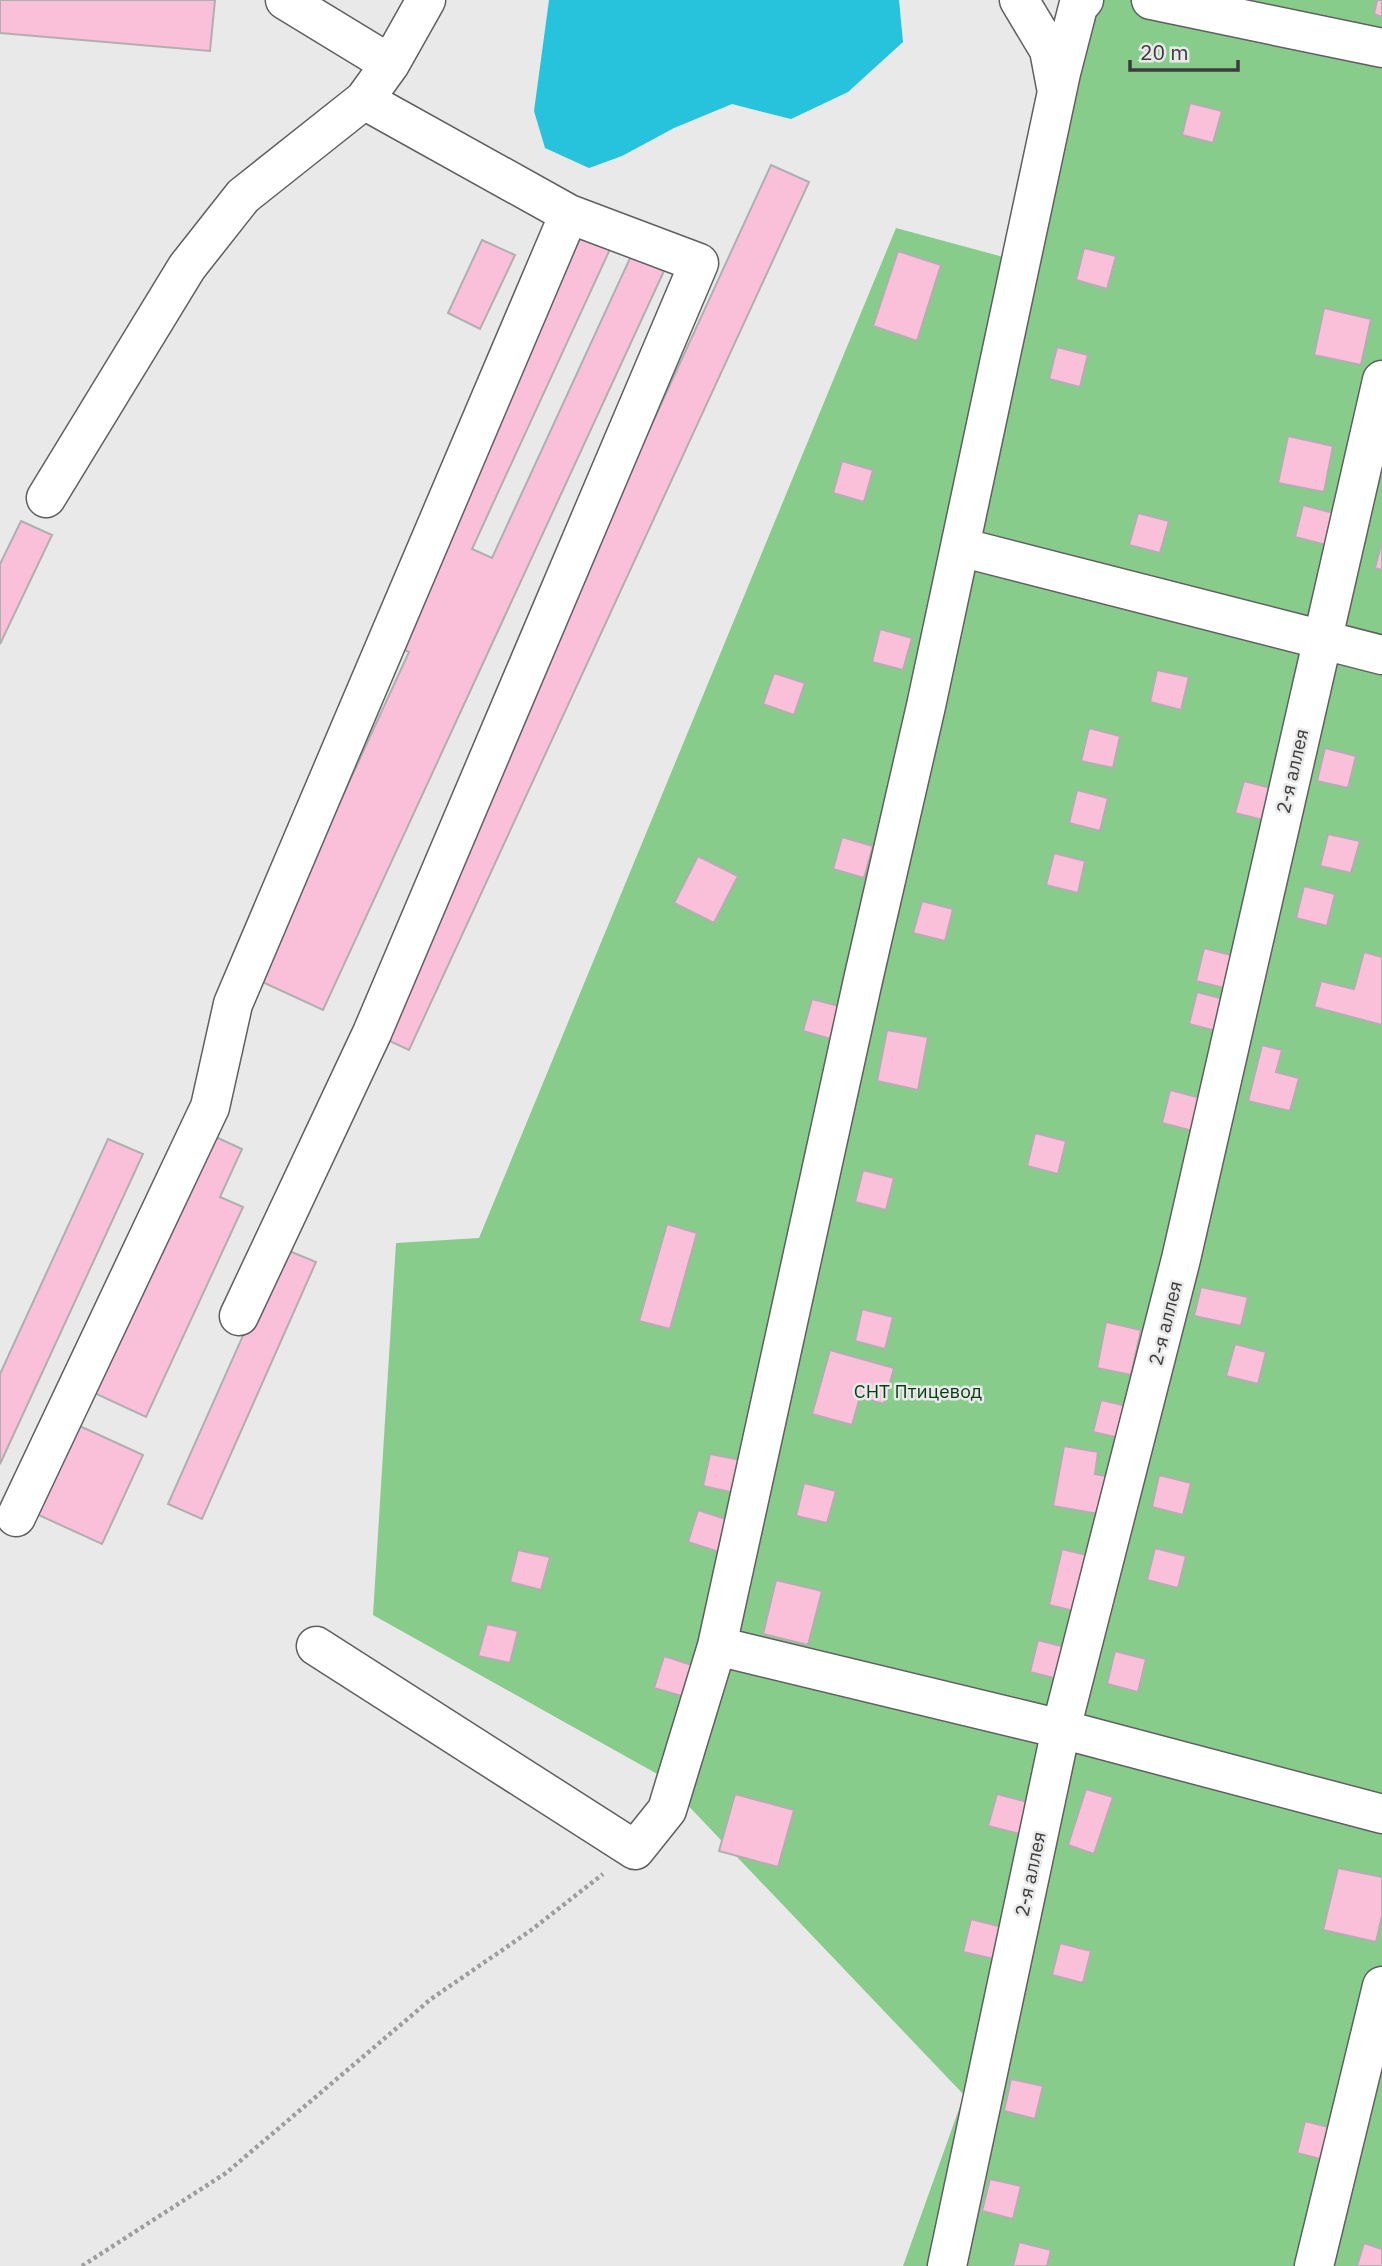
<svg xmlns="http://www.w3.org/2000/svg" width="1382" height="2266" viewBox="0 0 1382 2266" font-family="'IBM Plex Sans',sans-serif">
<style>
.green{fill:#87cc8b}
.water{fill:#27c3dc}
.building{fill:#fabfd9;stroke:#b0afaf;stroke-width:2}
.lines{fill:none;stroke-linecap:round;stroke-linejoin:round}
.minor-casing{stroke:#5f5f60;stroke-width:41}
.path{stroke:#9d9d9e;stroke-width:4.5;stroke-dasharray:3.5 3.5;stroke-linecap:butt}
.minor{stroke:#fff;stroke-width:38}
.labels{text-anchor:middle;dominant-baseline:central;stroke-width:5;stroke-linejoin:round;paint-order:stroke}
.street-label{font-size:19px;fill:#3c3c3c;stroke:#e9e9ea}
.park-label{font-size:19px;fill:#063e11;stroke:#e9e9ea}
</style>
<rect width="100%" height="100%" fill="#e9e9ea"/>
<path class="green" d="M1072,0H1382V2266H903L964,2095L659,1775L373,1615L396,1243L479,1238L896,228L1007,258Z"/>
<path class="water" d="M549,0H899L903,42L848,92L791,119L732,104L674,128L622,156L589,168L545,148L534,111Z"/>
<path class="building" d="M0,0H215L210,51L0,33Z
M1377,0H1382V17L1374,14Z
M1190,103L1222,111L1213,143L1182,135Z
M771,165L809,182L409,1050L372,1033Z
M582,234L611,247L472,549L492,558L631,256L664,271L323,1010L258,980L409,652L392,644Z
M482,240L515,255L480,329L448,313Z
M1084,248L1116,256L1107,289L1076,280Z
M898,251L941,265L917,341L873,326Z
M1324,308L1371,319L1361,365L1314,355Z
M1057,347L1088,355L1080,387L1049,379Z
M1288,436L1333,446L1324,492L1278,483Z
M842,461L873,470L864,502L833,493Z
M1303,505L1334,513L1326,545L1295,537Z
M1138,513L1169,521L1160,553L1129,545Z
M21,521L52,535L0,644V564Z
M1382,541V570L1375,568Z
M880,629L912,638L903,670L872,662Z
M1157,670L1189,677L1181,710L1150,702Z
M774,673L805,683L794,715L763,704Z
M1089,728L1120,736L1113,768L1081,761Z
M1325,748L1356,756L1348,788L1317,781Z
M1244,781L1275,789L1267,821L1235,813Z
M1077,790L1108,798L1100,831L1069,823Z
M1328,834L1360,841L1351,873L1320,866Z
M842,837L873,846L864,878L833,869Z
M1054,853L1085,861L1078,893L1046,885Z
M698,856L738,876L714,923L674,903Z
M1304,886L1335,894L1327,926L1296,918Z
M922,901L953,909L945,941L913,933Z
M1204,948L1235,956L1228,989L1196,981Z
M1364,952L1382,957V1025L1314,1007L1321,981L1354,989Z
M1197,992L1228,1000L1220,1032L1189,1024Z
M812,999L843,1007L834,1040L803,1031Z
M887,1030L928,1037L918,1090L877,1081Z
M1262,1045L1282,1050L1276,1072L1299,1078L1290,1111L1248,1101Z
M1170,1090L1201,1098L1193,1131L1162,1123Z
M207,1133L242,1149L220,1197L243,1207L146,1417L88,1390Z
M1035,1133L1066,1141L1058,1174L1027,1166Z
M108,1139L143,1154L0,1464V1374Z
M863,1170L894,1178L886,1210L855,1202Z
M667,1224L697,1233L670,1329L639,1321Z
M282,1248L316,1262L202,1519L168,1504Z
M1201,1287L1248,1297L1241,1326L1194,1316Z
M862,1309L893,1317L885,1349L855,1341Z
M1106,1322L1141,1330L1131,1375L1097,1368Z
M1235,1344L1266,1352L1258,1384L1226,1376Z
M830,1350L894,1368L884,1404L860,1397L852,1425L812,1414Z
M1101,1400L1132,1407L1124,1439L1093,1432Z
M71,1422L143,1455L102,1544L30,1511Z
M1064,1446L1098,1452L1095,1474L1111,1477L1104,1515L1053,1506Z
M710,1454L741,1460L735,1493L703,1486Z
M1159,1475L1191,1483L1183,1515L1152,1507Z
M804,1483L836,1491L827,1523L796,1516Z
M698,1510L729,1520L719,1552L688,1542Z
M1155,1548L1186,1556L1178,1588L1147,1580Z
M1062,1549L1091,1556L1078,1612L1049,1605Z
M518,1550L550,1557L541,1590L510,1582Z
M776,1580L822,1591L808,1645L763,1634Z
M487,1624L518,1631L510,1663L478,1656Z
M1038,1640L1069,1648L1061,1680L1030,1672Z
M1115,1651L1146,1659L1138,1692L1107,1684Z
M664,1656L695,1666L685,1697L654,1688Z
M1086,1789L1113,1797L1094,1854L1068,1845Z
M735,1794L794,1810L778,1867L719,1851Z
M997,1794L1028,1802L1020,1834L988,1826Z
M1338,1868L1382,1877V1916L1376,1942L1323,1930Z
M971,1919L1002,1927L994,1959L963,1952Z
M1060,1943L1091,1951L1083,1983L1052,1975Z
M1011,2079L1043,2086L1035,2119L1004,2111Z
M1305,2121L1336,2129L1328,2161L1297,2153Z
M990,2179L1021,2186L1013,2219L982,2211Z
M1019,2242L1051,2250L1047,2266H1013Z
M1364,2243L1382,2249V2266H1357Z"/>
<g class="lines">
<defs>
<path id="minor" d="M285,0L390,64
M1019,0L1049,50L1056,87
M1151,0L1382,48
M46,498L187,267L243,196L364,100L390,64L426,0
M960,547L1382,655
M239,1316L372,1033L699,263L569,214L364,100
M16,1517L210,1107L233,1004L569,214
M316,1646L635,1850L667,1810L717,1646L863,980L926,706L1061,73L1078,7L1084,0
M717,1646L1061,1729L1382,1814
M947,2266L1061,1729L1181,1259L1382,380
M1314,2266L1382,1986"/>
</defs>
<use href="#minor" class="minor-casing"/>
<path class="path" d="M82,2266L226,2173L431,1999L530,1931L603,1874"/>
<use href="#minor" class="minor"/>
</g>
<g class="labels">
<g class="street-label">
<text transform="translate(1292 771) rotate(-77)">2-я аллея</text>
<text transform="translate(1165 1323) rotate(-76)">2-я аллея</text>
<text transform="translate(1030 1874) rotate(-78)">2-я аллея</text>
</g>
<g class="park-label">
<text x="918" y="1391">СНТ Птицевод</text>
</g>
</g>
<path d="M1130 60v10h108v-10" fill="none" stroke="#3c3c3c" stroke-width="3.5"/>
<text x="1140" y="60" font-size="21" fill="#3c3c3c" stroke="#e9e9ea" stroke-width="5" paint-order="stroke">20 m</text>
</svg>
